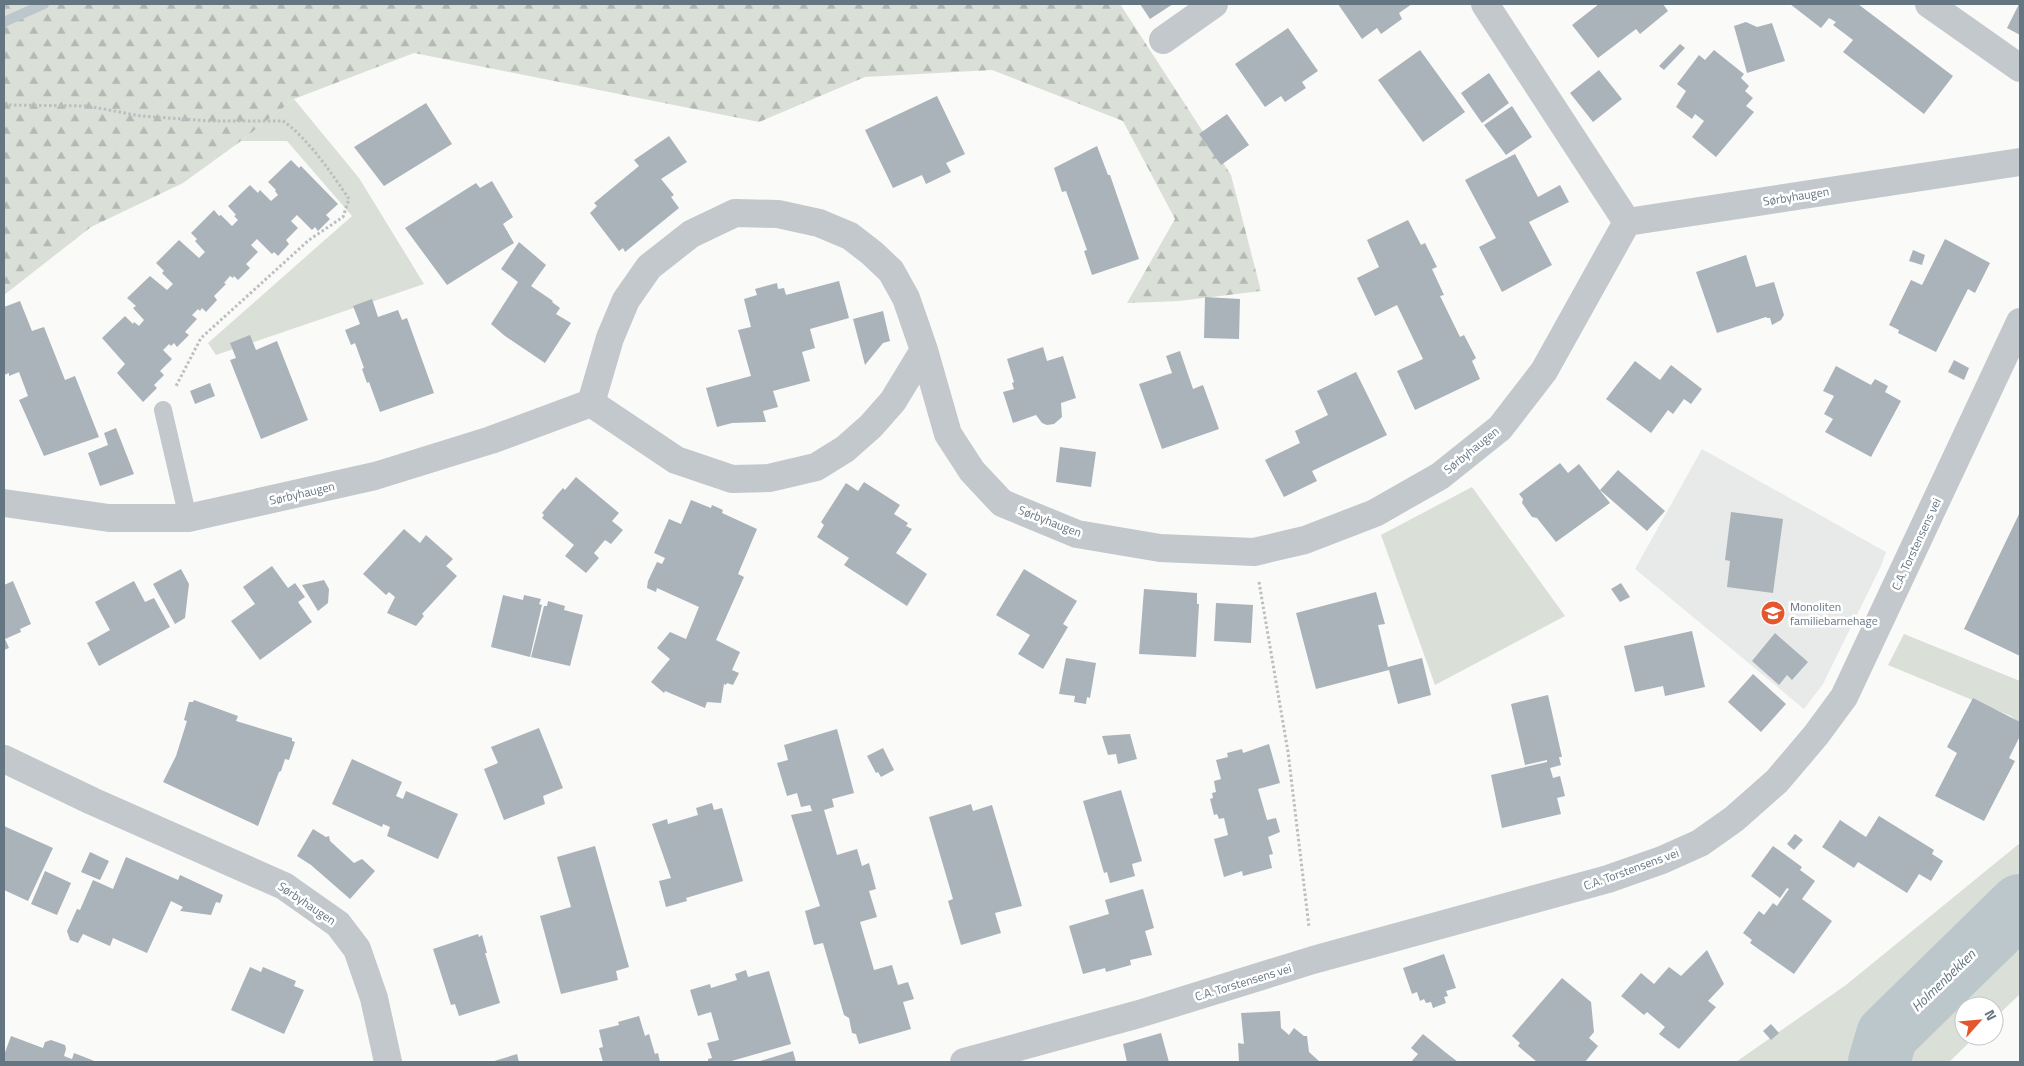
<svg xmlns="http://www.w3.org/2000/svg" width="2024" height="1066" viewBox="0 0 2024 1066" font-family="'Titillium Web',sans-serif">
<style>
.built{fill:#e8e9e9}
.green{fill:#dadfd7}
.forest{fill:url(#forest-firs)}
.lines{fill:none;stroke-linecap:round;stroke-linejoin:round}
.stream{stroke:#bbc7cb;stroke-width:10}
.river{stroke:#bbc7cb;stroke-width:62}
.building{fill:#aab3b9}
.path{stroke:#bbbfc2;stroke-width:3;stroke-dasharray:2.5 2.5;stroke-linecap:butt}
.lane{stroke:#c3c8cc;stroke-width:18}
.street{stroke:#c3c8cc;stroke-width:28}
.labels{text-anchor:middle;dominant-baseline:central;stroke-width:5;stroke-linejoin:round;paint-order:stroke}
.street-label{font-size:12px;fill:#657683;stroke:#fff}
.poi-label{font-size:12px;fill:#657683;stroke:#fff;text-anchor:start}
.water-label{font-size:14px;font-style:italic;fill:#60757c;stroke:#fff}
</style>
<defs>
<pattern id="forest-firs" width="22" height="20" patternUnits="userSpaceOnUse" patternTransform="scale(1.25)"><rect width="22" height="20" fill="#dadfd7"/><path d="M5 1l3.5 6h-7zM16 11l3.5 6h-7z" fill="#b4b9b4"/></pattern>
</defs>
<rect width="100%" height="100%" fill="#fafaf8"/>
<path class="built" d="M1702,449L1886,552L1881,566L1823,684L1804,709L1635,569Z"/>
<path class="green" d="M294,99L359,178L424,284L216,355L208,343L352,216L287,141H241Z
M1472,487L1565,616L1435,685L1381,535Z
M1904,634L2020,681V724L2011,716L1888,665Z
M2020,843V994L1994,1019V1006H1964V1036H1976L1949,1062H1736L1846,985Z"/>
<path class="forest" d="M4,4H1120L1231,175L1261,291L1179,301L1127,303L1175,219L1123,121L992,70L865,77L759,122L414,53L294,99L241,141L183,183L91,227L4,295Z"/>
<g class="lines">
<path class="stream" d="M4,22L44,4"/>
<path class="river" d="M1879,1062L1887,1035L2020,905"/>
</g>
<path class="building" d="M1140,4H1173L1150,19Z
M1338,4H1412L1399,13L1402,19L1381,34L1377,28L1362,39Z
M1599,4H1663L1668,11L1640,34L1636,29L1598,58L1572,25Z
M1790,4H1858L1953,76L1924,114L1843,52L1853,40L1833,25L1836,22L1829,18L1821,28Z
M2019,4H2020V35L2007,28Z
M1746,22L1757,27L1772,23L1785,61L1747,73L1734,26Z
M1288,28L1318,71L1302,82L1306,88L1285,102L1281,96L1265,107L1235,64Z
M1680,44L1685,48L1664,70L1659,66Z
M1420,50L1465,112L1423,142L1378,80Z
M1714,50L1744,74L1741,78L1749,86L1745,91L1753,98L1746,106L1754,112L1716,157L1692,137L1704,121L1695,114L1692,119L1676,107L1686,91L1677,84L1699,55L1705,60Z
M1599,70L1622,99L1593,122L1570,93Z
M1489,73L1509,103L1482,123L1461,93Z
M937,96L965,154L946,163L951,172L926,184L922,175L893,188L865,130Z
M426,103L452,144L384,186L354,147Z
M1512,106L1532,137L1506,155L1484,125Z
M1227,114L1249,145L1221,165L1199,134Z
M669,136L687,162L661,179L674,195L671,197L679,208L625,252L623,248L619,251L590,213L597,206L594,203L639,166L634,160Z
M1097,146L1108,175H1110L1139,259L1092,275L1084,251L1087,250L1066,191L1062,192L1054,168Z
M1515,154L1538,197L1560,185L1569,202L1529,222L1552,265L1502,292L1479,247L1496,238L1465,180Z
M291,160L299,168L301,166L338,204L326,215L330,219L318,231L315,227L312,230L297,215L291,221L298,228L286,240L289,244L278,256L274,252L272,254L257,239L251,245L258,252L246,264L250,268L238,280L234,276L233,278L230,276L224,283L226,284L214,296L217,300L206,312L202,308L200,311L198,309L192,315L197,319L185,332L189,335L177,347L174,343L171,346L169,344L163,350L172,359L160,371L164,375L154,385L157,388L143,402L117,373L125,364L102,338L125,316L133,324L134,322L139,326L144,320L133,308L136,306L127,298L150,276L167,290L173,284L162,273L164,271L156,263L179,240L199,258L205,252L195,241L197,239L191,233L214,210L219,216L221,215L232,226L238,220L234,216L236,215L228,206L250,185L258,193L260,190L271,201L278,195L275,191L276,190L268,182Z
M492,181L513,217L503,224L514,243L447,285L405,228L476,183L480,188Z
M1408,220L1421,245L1425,243L1437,267L1432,269L1444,295L1440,296L1460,337L1464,335L1476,358L1472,361L1480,379L1415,410L1397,371L1423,359L1397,305L1375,316L1357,278L1379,267L1367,240Z
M1945,239L1990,263L1975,293L1968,289L1936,352L1898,333L1899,330L1889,325L1911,280L1922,285Z
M519,242L546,265L531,286L553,301L552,302L560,308L556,314L571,323L545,363L505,336L491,324L518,282L501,269Z
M1913,250L1925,255L1922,265L1909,261Z
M1746,255L1756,287L1774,282L1784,315L1781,320L1772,325L1770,318H1767L1766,317L1717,333L1696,272Z
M839,281L849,318L810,329L815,348L802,352L810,381L773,391L778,407L763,411L766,422L732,423L717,427L706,388L751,376L738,330L751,327L744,299L757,295L755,289L777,283L778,289L784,288L786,295Z
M1205,297L1240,299L1239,339L1204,338Z
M372,299L378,317L398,310L402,320L407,318L434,393L380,412L369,382L367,383L362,369L364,368L355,343L351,345L345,330L360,324L353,306Z
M20,301L32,331L44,327L65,380L75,376L99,437L44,456L19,400L28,396L19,372L9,376V373L4,375V307Z
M883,311L890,341L883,343L865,365L853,319Z
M250,335L256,350L277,341L308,420L261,439L230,360L236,358L230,343Z
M1043,347L1047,361L1063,356L1076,398L1061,403L1062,417L1054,424L1047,425L1042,423L1036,415L1013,423L1003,392L1014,389L1012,383L1014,382L1007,359Z
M1180,351L1193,389L1203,385L1219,429L1162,449L1139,384L1172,373L1166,356Z
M1954,360L1969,368L1964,380L1948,372Z
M1635,361L1660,380L1671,365L1702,389L1691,404L1684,399L1673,414L1668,410L1651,433L1606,399Z
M1836,366L1871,385L1875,379L1888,386L1885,392L1901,401L1871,457L1825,432L1833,419L1824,414L1834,396L1823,391Z
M1356,372L1387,435L1312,471L1317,481L1284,497L1265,460L1300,443L1295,431L1328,415L1317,391Z
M210,383L215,396L195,404L190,391Z
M116,428L134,474L100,486L88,453L108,445L104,433Z
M1060,447L1096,452L1091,487L1056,482Z
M1560,463L1568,473L1579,464L1610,503L1556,542L1537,518L1532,517L1522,503L1523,499L1519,494Z
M1618,470L1665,511L1647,531L1600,490Z
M576,477L619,513L612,521L623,530L611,544L605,540L594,553L599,558L586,573L565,556L574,545L542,518L544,515L542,513L556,496L563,488L565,490Z
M864,482L900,505L894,514L908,523L906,526L912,529L896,553L927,574L907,606L844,565L849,558L817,537L824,525L821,522L846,483L858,491Z
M691,500L711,508L712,505L723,510L722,513L757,529L738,574L744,577L716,640L740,652L732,670L739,673L733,685L727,683L726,685L724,684L721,703L707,702L705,708L665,691L664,693L651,682L670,659L657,648L670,632L686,639L699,607L657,588L656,592L647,588L648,581L657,562L662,564L665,558L654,553L669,519L681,524Z
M1731,512L1783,519L1773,593L1727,587L1730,561L1725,560Z
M2020,512V656L1964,629Z
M404,529L420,543L426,535L453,559L446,566L457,576L422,614L424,616L416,626L387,613L395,597L389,592L386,595L363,574Z
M272,566L288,588L295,583L305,597L298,602L312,622L260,660L231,621L255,604L243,587Z
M181,569L189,584L185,618L175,624L153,584Z
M1024,569L1077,601L1063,624L1068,627L1043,669L1018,654L1030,635L996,615Z
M324,580L329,589L328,603L318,611L302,585Z
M13,581L31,624L20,629L21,632L5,639L9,648L4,650V585Z
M134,581L145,602L154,598L170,627L99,666L87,643L110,630L95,602Z
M1621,583L1630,597L1620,602L1611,589Z
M1144,589L1197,593V604H1199L1196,657L1139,654Z
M1376,592L1385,624L1378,625L1388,667L1422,658L1431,695L1398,704L1389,670L1316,689L1296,613Z
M503,595L523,600L524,595L541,599L539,604L542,605L530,657L491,647Z
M548,601L565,606L564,610L583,615L570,666L531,657L544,606H547Z
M1216,603L1253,605L1251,643L1214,641Z
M1692,631L1705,687L1665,696L1663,686L1635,692L1624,646Z
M1775,633L1808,662L1792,680L1787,675L1779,685L1752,661Z
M1066,658L1096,663L1090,698L1087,697L1086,704L1074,702L1075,696L1059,694Z
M1753,674L1786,704L1761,732L1728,702Z
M1548,695L1562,757H1559L1561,765L1550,768L1553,778L1560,776L1565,796L1557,798L1561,814L1502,828L1491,775L1547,762V760L1525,765L1511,704Z
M1973,698L2020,722V736L2009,758L2015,761L1984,821L1935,796L1957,753L1947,747Z
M194,700L238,716L236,721L292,738V741L295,742L289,760L285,759L281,771L279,772L258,826L163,782L176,756L187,721L184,720L189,702H193Z
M539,728L563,788L543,796L545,804L504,820L484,769L498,763L491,747Z
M837,729L854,793L832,799L834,807L824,810L837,855L857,849L862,866L869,863L876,889L869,891L877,917L860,922L874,970L892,965L898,985L908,982L914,999L903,1002L911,1029L859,1044L856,1034L852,1033L849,1018L844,1015L823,943L814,945L805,911L820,906L791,815L812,811L810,805L801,807L797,793L787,796L777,763L788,760L784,745Z
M1130,734L1137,759L1118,764L1116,754L1108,755L1102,736Z
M1269,744L1280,783L1258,789L1267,820L1276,818L1280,832L1268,837L1273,854L1269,855L1272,868L1243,876L1242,871L1224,877L1214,839L1228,835L1224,818L1219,819L1217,814L1214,815L1210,799L1213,798L1212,793L1216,792L1214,781L1221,779L1216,760L1228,757L1227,753L1242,749L1243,753Z
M883,748L894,770L881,777L878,772L876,773L867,756Z
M352,759L402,782L396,796L403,799L406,791L458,814L438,859L387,836L390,827L383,824L382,827L332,804Z
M1121,790L1142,861L1132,864L1135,876L1110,883L1107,872L1104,873L1083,801Z
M712,803L714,810L722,808L743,881L686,898L687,901L666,907L659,881L671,878L652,824L667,819L668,824L698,815L696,808Z
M971,804L973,811L992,805L1022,906L995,913L1001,933L961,945L948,901L953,899L929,817Z
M1879,816L1934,850L1932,854L1943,861L1931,881L1919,874L1907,893L1858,862L1854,868L1822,847L1840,820L1866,837Z
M4,826L53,848L28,901L4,890Z
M313,829L326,837L329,836L330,841L354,863L362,859L375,871L350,899L311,865L297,856Z
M1795,834L1803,840L1794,850L1787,844Z
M595,846L629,967L616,971L618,980L561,994L540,916L571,907L557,857Z
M1773,846L1802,867L1800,870L1815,881L1802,899L1832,921L1794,974L1750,943L1752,940L1743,933L1759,911L1764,915L1773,903L1777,906L1789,889L1787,888L1780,898L1751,876Z
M90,852L109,861L100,880L81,872Z
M126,857L178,880L180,875L223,895L220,903L216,902L211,915L180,911L183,907L171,901L147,953L113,938L110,946L83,934L78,943L70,940L67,931L77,909L80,910L93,880L113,889Z
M45,871L71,883L57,915L31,904Z
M1143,889L1154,928L1145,931L1152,955L1130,960L1131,965L1106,972L1105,968L1083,974L1069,926L1109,914L1105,900Z
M478,934L479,937L482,935L487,953H485L500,1003L459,1016L455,1004L451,1005L433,949Z
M1707,950L1724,984L1708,1001L1716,1007L1679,1049L1659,1034L1665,1027L1647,1012L1644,1015L1621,996L1641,973L1654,984L1669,967L1681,976Z
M1444,954L1456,988L1446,991L1448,996L1444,997L1446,1003L1433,1008L1431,1002L1426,1003L1424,999L1420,1001L1417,992L1412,994L1403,968Z
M250,967L261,972L263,967L296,981L294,986L304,990L284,1034L231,1010Z
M746,970L748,977L769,971L791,1044L728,1062H708V1059L712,1058L707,1043L719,1040L711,1012L698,1016L690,990L710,984L711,988L737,980L735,974Z
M1562,978L1591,1002L1594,1032L1589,1038L1598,1046L1585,1062H1537L1518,1046L1520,1043L1512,1036Z
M1280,1011L1281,1028L1289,1035L1294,1028L1304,1036H1307L1309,1052L1320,1062H1239L1238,1043L1244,1044L1241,1013Z
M639,1016L645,1036L649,1034L655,1054L658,1053L660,1062H603L599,1048L603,1047L599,1030L619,1025L618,1022Z
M1771,1024L1779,1033L1771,1040L1763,1031Z
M1161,1033L1169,1062H1127L1123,1044Z
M1423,1034L1445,1052L1458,1062H1411L1418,1054L1411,1048Z
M11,1036L43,1048L45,1042L51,1040L65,1045L66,1049L64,1056L72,1059L74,1053L97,1062H4V1055Z
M793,1051L796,1062H757Z
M517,1054L519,1062H491Z"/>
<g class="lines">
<path class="path" d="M4,105L87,106L141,116L210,121H283C307,137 333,175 349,199L343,217L309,240L201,338L175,388
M1259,582L1288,752L1309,927"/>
<path class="lane" d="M163,410L188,518"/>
<path class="street" d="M1485,4L1627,222
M1929,4L2020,68
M1163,40L1214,4
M591,403L676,460L732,479L769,478L816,467L845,449L871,426L893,401L924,350
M4,503L109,518H188L375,476L491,440L591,403L610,338L626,300L649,267L691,234L735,213L778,214L819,223L850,236L872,253L891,271L906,298L924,350L948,434L972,471L1002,503L1077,534L1160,548L1254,552L1305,540L1375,513L1440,476L1500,428L1544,371L1627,222L2020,162
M4,759L92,801L284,886L338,924L357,949L374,998L388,1062
M964,1062L1139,1014L1313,960L1608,879L1662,860L1700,843L1734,819L1777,781L1816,735L1844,697L2020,322"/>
</g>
<defs>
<symbol id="school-disc" viewBox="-11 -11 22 22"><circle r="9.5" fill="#e4572e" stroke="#fff"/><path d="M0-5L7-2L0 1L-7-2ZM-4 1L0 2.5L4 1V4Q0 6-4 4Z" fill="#fff"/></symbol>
</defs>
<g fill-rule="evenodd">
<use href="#school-disc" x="1759" y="599" width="28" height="28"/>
</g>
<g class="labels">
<g class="street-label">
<text transform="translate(1796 196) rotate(-9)">Sørbyhaugen</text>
<text transform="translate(1471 450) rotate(-39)">Sørbyhaugen</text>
<text transform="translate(302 493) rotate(-13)">Sørbyhaugen</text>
<text transform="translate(1050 521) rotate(21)">Sørbyhaugen</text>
<text transform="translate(1916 544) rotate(-65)">C.A. Torstensens vei</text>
<text transform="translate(1631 869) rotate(-20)">C.A. Torstensens vei</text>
<text transform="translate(307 903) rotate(34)">Sørbyhaugen</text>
<text transform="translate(1243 982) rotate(-17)">C.A. Torstensens vei</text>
</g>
<g class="poi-label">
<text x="1790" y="606">Monoliten<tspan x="1790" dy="14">familiebarnehage</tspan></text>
</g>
<g class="water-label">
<text transform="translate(1943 980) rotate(-44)">Holmenbekken</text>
</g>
</g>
<rect width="2024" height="1066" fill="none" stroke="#657683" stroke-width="10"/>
<g transform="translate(1979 1021) rotate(63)"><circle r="24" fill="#ffffff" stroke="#c1c8cd"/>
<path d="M0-4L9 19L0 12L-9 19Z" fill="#e4572e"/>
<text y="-8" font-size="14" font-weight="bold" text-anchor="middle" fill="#657683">N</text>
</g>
</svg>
